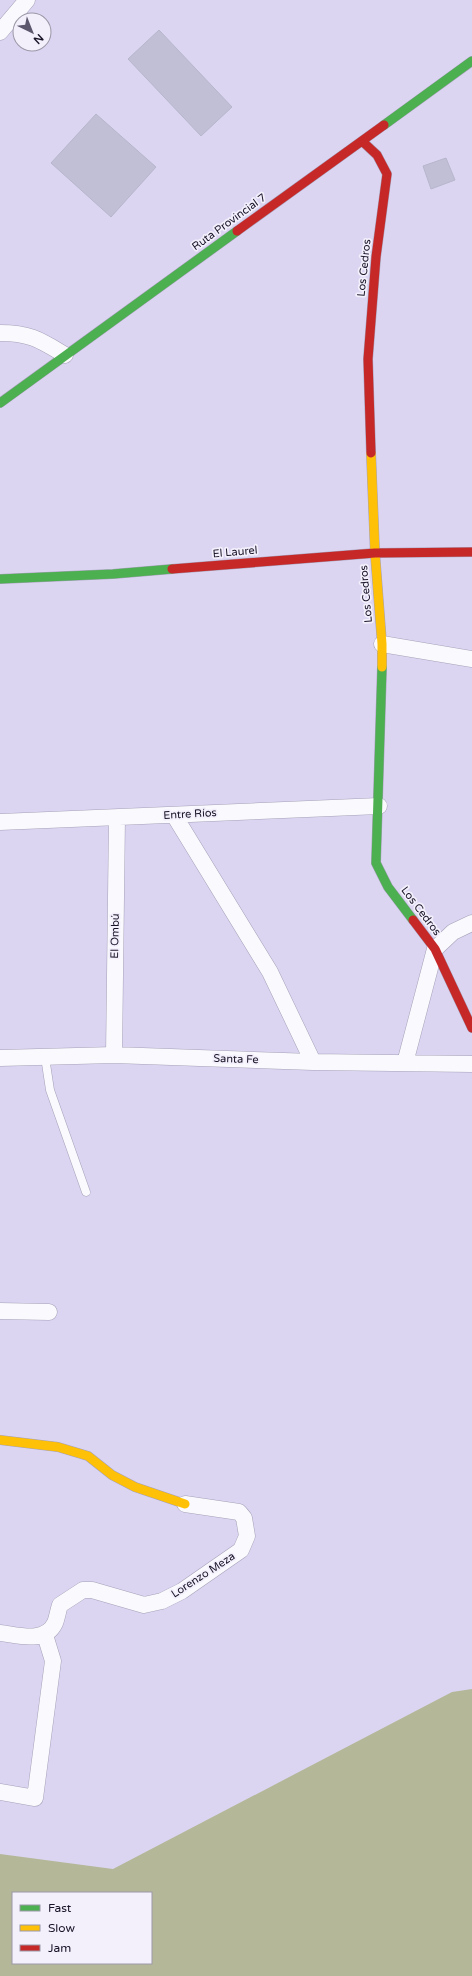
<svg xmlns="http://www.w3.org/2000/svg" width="472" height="1976" viewBox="0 0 472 1976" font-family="'Varela Round',sans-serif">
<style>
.forest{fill:#b4b898;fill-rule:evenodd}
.building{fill:#c1bfd6;stroke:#b6b6cc}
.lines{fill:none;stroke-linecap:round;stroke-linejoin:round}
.lane-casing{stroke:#a6a1b8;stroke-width:9}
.street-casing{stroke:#a6a1b8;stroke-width:17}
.fast-casing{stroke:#a6a1b8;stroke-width:10}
.slow-casing{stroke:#a6a1b8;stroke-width:10}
.jam-casing{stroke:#a6a1b8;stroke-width:10}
.lane{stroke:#faf9fd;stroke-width:8}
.street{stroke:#faf9fd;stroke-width:16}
.fast{stroke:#4caf50;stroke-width:9}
.slow{stroke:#ffc107;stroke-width:9}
.jam{stroke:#c62828;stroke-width:9}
.labels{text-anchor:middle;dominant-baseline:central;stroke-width:3.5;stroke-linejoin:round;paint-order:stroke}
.street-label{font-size:11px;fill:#191327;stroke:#f3f0fc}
</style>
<rect width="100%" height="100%" fill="#dbd5f2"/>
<path class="forest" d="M472,1689V1976H0V1854L113,1869L452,1692ZM13,1893H151V1963H13Z"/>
<path class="building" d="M159,30L232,107L201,136L128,59Z
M96,114L156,167L111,217L51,163Z
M446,158L455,180L431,189L423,166Z"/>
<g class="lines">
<defs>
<path id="lane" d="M45,1057L50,1090L86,1192"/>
<path id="street" d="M0,32L27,0
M0,333C30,333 40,340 65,355
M382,644L472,659
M174,815L270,972L313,1062
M0,822L379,806
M114,1055L117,818
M0,1058L114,1055L313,1062L472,1064
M405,1063L435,949L453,932L472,923
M0,1311L49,1312
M0,1633C18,1635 45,1644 55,1623C57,1618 58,1611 60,1605L83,1590H92L144,1605L162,1601L182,1591L241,1550L247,1536L244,1518L239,1512L185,1504
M0,1792L35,1798L53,1661L45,1635"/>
<path id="fast" d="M384,125L472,61
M0,403L237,231
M0,579L113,574L172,569
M382,667L376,863L388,887L413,920"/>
<path id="slow" d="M371,453L375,553L382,644V667
M0,1440L58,1447L88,1456L112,1475L135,1487L185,1504"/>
<path id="jam" d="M362,141L377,155L387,174L376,257L368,359L371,453
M237,231L384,125
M172,569L375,553L472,552
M413,920L435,949L472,1028"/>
</defs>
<use href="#lane" class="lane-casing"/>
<use href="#street" class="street-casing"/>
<use href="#fast" class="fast-casing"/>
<use href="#slow" class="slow-casing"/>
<use href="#jam" class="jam-casing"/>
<use href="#lane" class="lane"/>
<use href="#street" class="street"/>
<use href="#fast" class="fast"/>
<use href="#slow" class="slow"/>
<use href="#jam" class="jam"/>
</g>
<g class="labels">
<g class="street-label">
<text transform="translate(229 222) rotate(-36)">Ruta Provincial 7</text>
<text transform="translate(364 268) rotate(-84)">Los Cedros</text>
<text transform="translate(235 552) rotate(-5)">El Laurel</text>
<text transform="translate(366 594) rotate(-95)">Los Cedros</text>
<text transform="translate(190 814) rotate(-3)">Entre Ríos</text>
<text transform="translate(421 911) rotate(53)">Los Cedros</text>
<text transform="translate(115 936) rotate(-89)">El Ombú</text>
<text transform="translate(236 1059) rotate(2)">Santa Fe</text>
<text transform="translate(203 1575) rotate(-33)">Lorenzo Meza</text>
</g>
</g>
<rect x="12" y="1892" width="140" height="72" fill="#f3f0fc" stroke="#9c98a7"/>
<rect x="20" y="1905" width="20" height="6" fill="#4caf50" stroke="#9c98a7"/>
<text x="48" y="1912" font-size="12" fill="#191327">Fast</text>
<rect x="20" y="1925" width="20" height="6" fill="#ffc107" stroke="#9c98a7"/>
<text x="48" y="1932" font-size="12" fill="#191327">Slow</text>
<rect x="20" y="1945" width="20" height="6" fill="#c62828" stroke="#9c98a7"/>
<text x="48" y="1952" font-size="12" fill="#191327">Jam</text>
<g transform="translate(32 32) rotate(137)"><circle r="19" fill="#f3f0fc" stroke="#9c98a7"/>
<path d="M0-3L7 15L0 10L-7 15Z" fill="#5d576e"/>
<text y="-6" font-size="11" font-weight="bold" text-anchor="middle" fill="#191327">N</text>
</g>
</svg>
